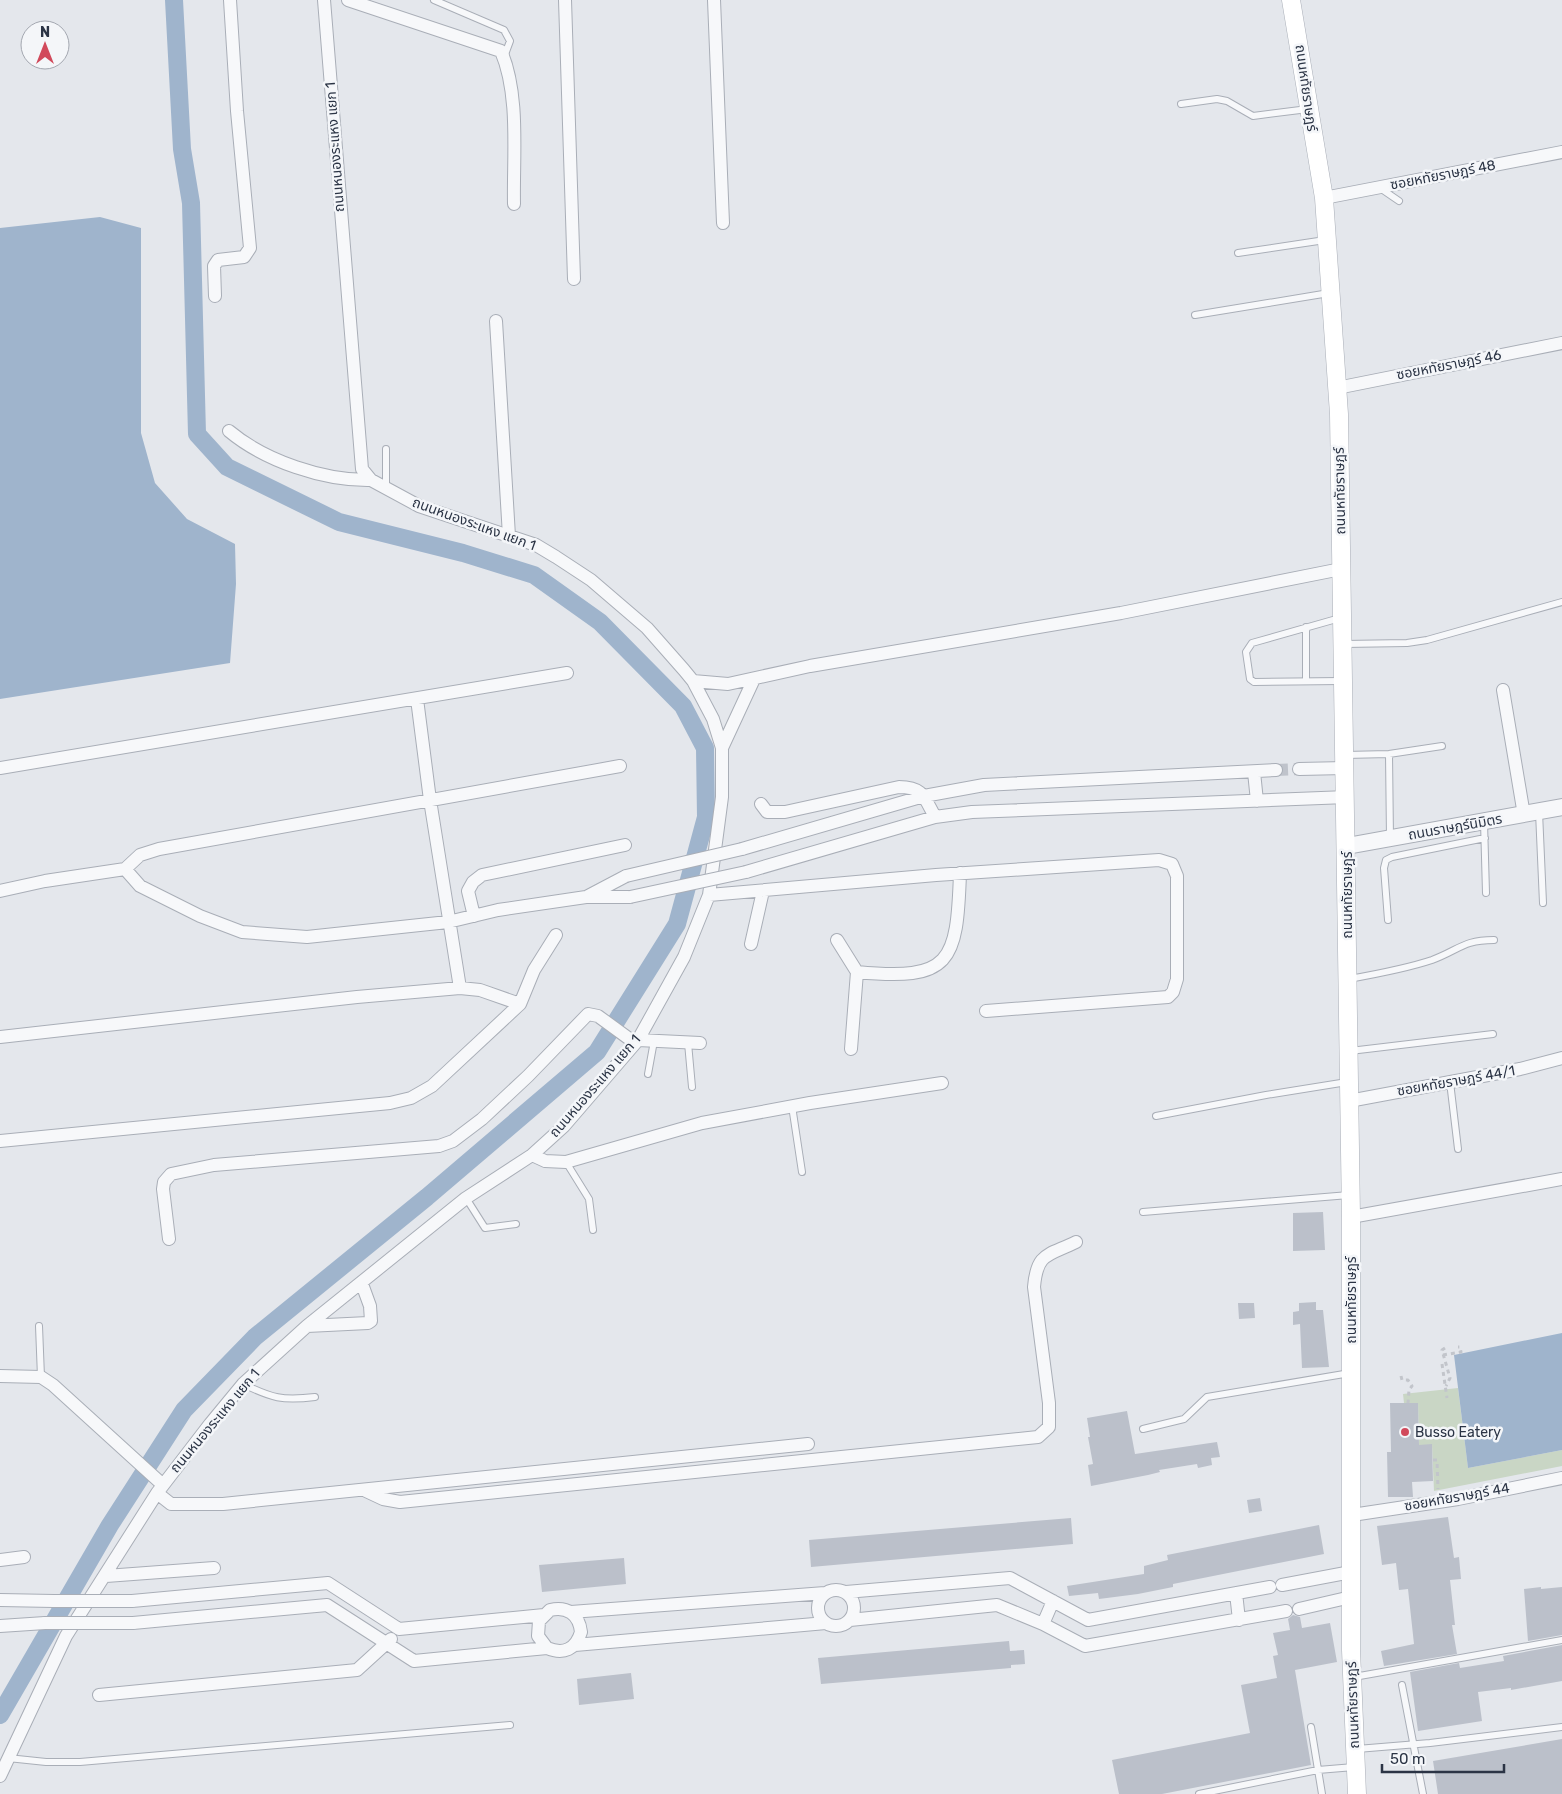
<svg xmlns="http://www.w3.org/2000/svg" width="1562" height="1794" viewBox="0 0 1562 1794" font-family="Rubik,'Noto Sans Thai',sans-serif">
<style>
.green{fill:#c9d6c5}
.water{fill:#9fb4cc}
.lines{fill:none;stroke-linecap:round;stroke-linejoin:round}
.canal{stroke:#9fb4cc;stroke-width:18}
.building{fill:#bbc0ca}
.minor-tunnel{stroke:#bfc3cb;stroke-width:12;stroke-dasharray:12 6;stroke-linecap:butt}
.service-casing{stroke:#a9aeb7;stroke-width:8}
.minor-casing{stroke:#a9aeb7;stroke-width:14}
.tertiary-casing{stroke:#a9aeb7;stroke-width:18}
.secondary-casing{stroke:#a9aeb7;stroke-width:19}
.path{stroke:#c2c5cb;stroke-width:3;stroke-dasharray:4 4;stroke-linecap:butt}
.service{stroke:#f7f8fa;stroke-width:6}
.minor{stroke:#f7f8fa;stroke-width:12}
.tertiary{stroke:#f7f8fa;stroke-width:16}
.secondary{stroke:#fff;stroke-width:18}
.minor-bridge-casing{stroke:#a9aeb7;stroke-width:14;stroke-linecap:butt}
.minor-bridge{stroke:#f7f8fa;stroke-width:12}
.poi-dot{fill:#d1495b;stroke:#f4f6f9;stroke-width:2}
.labels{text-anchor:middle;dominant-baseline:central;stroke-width:5;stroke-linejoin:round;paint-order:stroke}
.street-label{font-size:14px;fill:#2b3445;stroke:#f4f6f9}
.poi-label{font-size:14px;fill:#2b3445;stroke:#f4f6f9;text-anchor:start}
</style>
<rect width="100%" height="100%" fill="#e4e7ec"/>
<path class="green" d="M1458,1388L1468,1468L1562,1450V1466L1434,1491L1432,1445H1419L1418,1403H1404L1403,1394Z"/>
<path class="water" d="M100,217L141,228V433L155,483L187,519L235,544L236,584L230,663L0,699V228Z
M1562,1333V1450L1468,1468L1454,1355Z"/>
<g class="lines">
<path class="canal" d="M0,1715L110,1525L184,1410L255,1337L427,1197L597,1052L677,924L706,817L705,748L683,706L600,622L534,575L463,553L339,522L227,467L197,434L191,203L182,149L174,0"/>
</g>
<path class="building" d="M1323,1212L1325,1250L1293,1251V1213Z
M1316,1302V1310H1323L1329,1367L1302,1368L1300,1324L1293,1325V1312L1299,1311V1303Z
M1238,1303H1254L1255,1318L1239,1319Z
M1390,1403H1418L1419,1445L1432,1444L1433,1481L1412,1482L1413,1497H1388L1387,1452H1391Z
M1127,1411L1135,1454L1217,1442L1220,1457L1211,1458L1212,1465L1198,1468L1197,1464L1159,1470L1160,1472L1148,1475L1091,1486L1088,1465L1093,1464L1088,1437H1090L1087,1418Z
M1260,1498L1262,1511L1249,1513L1247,1500Z
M1448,1517L1454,1558L1459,1557L1461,1579L1450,1580L1455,1625H1452L1457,1654L1384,1666L1381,1651L1414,1644L1408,1589L1399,1590L1396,1563L1382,1565L1377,1526Z
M1071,1518L1073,1544L811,1567L809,1540Z
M1319,1525L1324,1554L1173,1584V1587L1138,1594L1099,1599L1098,1593L1069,1596L1067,1586L1144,1574V1566L1168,1560L1167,1555Z
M624,1558L626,1584L542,1592L539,1565Z
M1541,1587V1589L1562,1587V1635L1528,1641L1524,1589Z
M1293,1615L1300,1617L1302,1628L1330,1623L1337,1662L1295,1670L1311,1765L1162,1794H1119L1112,1760L1250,1733L1241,1685L1277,1678L1273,1656L1278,1655L1273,1633L1290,1630L1288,1619Z
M1009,1641L1010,1651L1024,1650L1025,1664L1011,1665V1668L821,1684L818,1658Z
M1562,1645V1681L1511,1690V1688L1478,1692L1482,1721L1418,1731L1410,1672L1459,1663L1460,1668L1504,1661L1503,1656Z
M631,1673L634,1699L579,1705L577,1679Z
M1562,1739V1794H1438L1433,1761Z"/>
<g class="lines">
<path class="minor-tunnel" d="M1276,770L1299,769"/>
<defs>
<path id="service" d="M434,0L504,30L510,41L504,57
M1181,104L1217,99L1227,101L1253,116L1308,109
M1380,188L1399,201
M1238,253L1325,240
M1195,315L1329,293
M386,449V488
M1340,618L1252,643L1246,652L1250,679L1254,682L1341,681
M1344,644L1407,643L1427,640L1562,602
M1306,681V627
M1389,754L1390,838
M1345,755L1389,754L1442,746
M1539,812L1543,903
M1484,822L1486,893
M1388,920L1384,868L1386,860L1392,857L1485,838
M1349,979C1377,974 1405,969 1432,960C1459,950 1463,940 1494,940
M688,1043L692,1087
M1350,1051L1493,1034
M648,1074L654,1041
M1450,1082L1458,1149
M792,1106L802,1172
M1156,1116L1266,1095L1347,1082
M566,1162L589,1199L593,1230
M466,1198L485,1228L516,1224
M1143,1212L1349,1195
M39,1326L41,1377
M243,1384C272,1398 282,1401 315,1397
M1143,1429L1184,1419L1207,1397L1350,1373
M1354,1677L1562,1640
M1402,1685L1423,1794
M1311,1727L1322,1794
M1357,1749L1430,1743L1562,1727
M8,1758L46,1762H80L510,1725
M1199,1794L1318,1770L1354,1767"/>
<path id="minor" d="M348,0L501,51C520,95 513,156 514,204
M565,0L574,279
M714,0L723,223
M1324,198L1562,152
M215,296L214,266L218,260L244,257L250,248L237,111L230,0
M496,321L509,536
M1337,388L1562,343
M229,431C265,461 324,481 371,480
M693,681L728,684L810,666L1121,613L1341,569
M1503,690L1524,815
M417,699L430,800L460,988
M722,748L754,679
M0,768L567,673
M1299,769L1345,768
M1254,772L1257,801
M761,804L767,812H785L899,787C923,787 924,797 935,817
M742,849L924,796L984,785L1276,770
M125,869L140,855L159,849L620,766
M746,872L935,817L972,812L1347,797
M0,891L45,881L125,869L140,886L200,916L242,932L307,937L448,922L498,910L586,897H630
M709,895L936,875L1159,860L1172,864L1177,876V979L1173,992L1168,997L986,1011
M588,896L626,876
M474,916L468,891L473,882L482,875L625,845
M837,940L857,972
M751,944L763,891
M520,1004L534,970L556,935
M0,1037L357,997L460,988L480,990L520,1004L432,1086L411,1098L390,1103L0,1141
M638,1040L700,1043
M851,1049L857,972C951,981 957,963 960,873
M1349,1101L1520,1069L1562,1058
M532,1155L545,1161L566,1162L702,1123L810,1103L942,1083
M1351,1217L1562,1179
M169,1239L163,1189L164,1182L171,1174L214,1165L439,1146L453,1141L482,1119L528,1076L588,1014L598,1016L635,1043
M307,1326L368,1323L371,1321L370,1306L362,1284
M0,1376L41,1377L53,1385L163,1485
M366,1491L383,1499L400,1502L1038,1437L1049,1427V1403L1034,1287C1037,1252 1048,1256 1076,1242
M157,1493L171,1504H223L808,1444
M1352,1515L1458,1499L1562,1478
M0,1560L24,1557
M106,1576L214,1568
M1282,1585L1351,1572
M818 1608a18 18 0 1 1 36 0a18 18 0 1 1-36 0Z
M846,1592L1010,1578L1088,1620L1270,1587
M1236,1593L1239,1620
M0,1600L54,1601
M132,1601L328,1583L399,1629L544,1615
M1299,1609L1351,1597
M571,1612L825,1593
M850,1620L997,1605L1043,1624L1085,1646L1286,1611
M133,1623L327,1605L414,1661L547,1648C564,1655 576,1649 581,1632C579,1614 567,1606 550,1610L539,1621L538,1636L547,1648
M1043,1624L1053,1601
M0,1626L45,1623
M575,1645L826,1623
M99,1695L357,1670L391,1639
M0,1776L66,1636L157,1493L210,1424L243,1384L307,1326L466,1198L532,1155L564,1126L638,1040L684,957L709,895L722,797V748L713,719L693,681L684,670L647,628L591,580L556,557L536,545L419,506L371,480L362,469L324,0"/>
<path id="tertiary" d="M1347,846L1562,807"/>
<path id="secondary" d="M1291,0L1324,198L1339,414L1351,1217V1650L1357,1794"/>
</defs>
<use href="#service" class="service-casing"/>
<use href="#minor" class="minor-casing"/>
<use href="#tertiary" class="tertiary-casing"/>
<use href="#secondary" class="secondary-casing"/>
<path class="path" d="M1445,1348L1442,1350L1450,1378L1446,1386
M1443,1355L1461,1352L1460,1347H1458
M1442,1364L1447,1398
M1401,1376L1402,1380H1408L1412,1386L1409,1390L1408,1403
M1433,1460H1437L1438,1489"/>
<use href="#service" class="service"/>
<use href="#minor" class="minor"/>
<use href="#tertiary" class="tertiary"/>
<use href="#secondary" class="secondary"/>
<defs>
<path id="minor-bridge" d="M626,876L742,849
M630,897L746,872
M54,1601H132
M45,1623H133"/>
</defs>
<use href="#minor-bridge" class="minor-bridge-casing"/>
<use href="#minor-bridge" class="minor-bridge"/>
</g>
<circle class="poi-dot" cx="1405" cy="1432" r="5"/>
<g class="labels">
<g class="street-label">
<text transform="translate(1306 88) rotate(82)">ถนนหทัยราษฎร์</text>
<text transform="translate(335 147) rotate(-94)">ถนนหนองระแหง แยก 1</text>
<text transform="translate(1443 175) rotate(-11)">ซอยหทัยราษฎร์ 48</text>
<text transform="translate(1449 365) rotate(-11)">ซอยหทัยราษฎร์ 46</text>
<text transform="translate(1340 491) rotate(-91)">ถนนหทัยราษฎร์</text>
<text transform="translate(474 524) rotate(20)">ถนนหนองระแหง แยก 1</text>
<text transform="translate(1455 827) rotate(-10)">ถนนราษฎร์นิมิตร</text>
<text transform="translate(1347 895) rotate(-90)">ถนนหทัยราษฎร์</text>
<text transform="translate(1456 1081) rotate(-10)">ซอยหทัยราษฎร์ 44/1</text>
<text transform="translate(595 1086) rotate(-49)">ถนนหนองระแหง แยก 1</text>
<text transform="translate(1351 1300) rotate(-90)">ถนนหทัยราษฎร์</text>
<text transform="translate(215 1421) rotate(-50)">ถนนหนองระแหง แยก 1</text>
<text transform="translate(1457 1497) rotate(-10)">ซอยหทัยราษฎร์ 44</text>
<text transform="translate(1353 1705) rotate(-92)">ถนนหทัยราษฎร์</text>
</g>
<g class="poi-label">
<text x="1415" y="1432">Busso Eatery</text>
</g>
</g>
<g transform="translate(45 45)"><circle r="24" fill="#f4f6f9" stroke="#a4a8b1"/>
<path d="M0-4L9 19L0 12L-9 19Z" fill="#d1495b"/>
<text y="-8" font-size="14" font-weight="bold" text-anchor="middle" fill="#2b3445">N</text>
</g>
<path d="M1382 1764v8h122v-8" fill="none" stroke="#2b3445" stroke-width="2.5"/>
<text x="1390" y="1764" font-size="15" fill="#2b3445" stroke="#f4f6f9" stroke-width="4" paint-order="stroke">50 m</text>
</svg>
